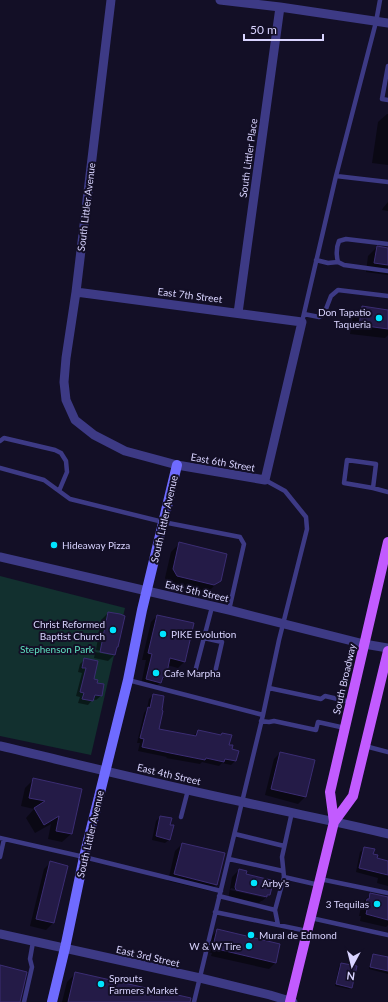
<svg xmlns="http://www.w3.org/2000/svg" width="388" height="1002" viewBox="0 0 388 1002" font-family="Lato,sans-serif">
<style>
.green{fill:#12302f}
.shadow{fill:#0007;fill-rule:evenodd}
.building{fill:#241b47;stroke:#3b2d73}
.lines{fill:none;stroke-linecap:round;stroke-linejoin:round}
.lane{stroke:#3d3a85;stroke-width:4.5}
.street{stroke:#3d3a85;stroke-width:9}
.secondary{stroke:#6f6bff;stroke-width:10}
.primary{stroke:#c25bff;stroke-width:10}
.poi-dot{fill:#00e5ff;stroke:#130f26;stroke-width:1.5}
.labels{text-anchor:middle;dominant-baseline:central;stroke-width:4;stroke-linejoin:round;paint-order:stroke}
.street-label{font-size:10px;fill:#d9d4ff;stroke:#130f26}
.poi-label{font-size:10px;fill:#d9d4ff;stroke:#130f26;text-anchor:start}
.park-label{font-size:10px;fill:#5fe0c0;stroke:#130f26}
</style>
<rect width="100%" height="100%" fill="#130f26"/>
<path class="green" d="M0,576L125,608L91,755L0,736Z"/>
<path class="shadow" d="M387,114H388V165L372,163L378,122Z
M388,202V211L382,210L383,208Z
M377,247L388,249V275L366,272L368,256Z
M362,307L388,311V335L385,338L350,334L353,316Z
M179,544L220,580L211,589L204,593L168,585L165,578L171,552Z
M108,613L117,647L116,648L114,655L108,661L94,658L95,652L111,655L112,653L96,650L101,620Z
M157,616L184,662L178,668L167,665L165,677L154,689L141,685L146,660H142L151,622Z
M85,659L93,679L96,683L101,696L96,700L93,699L88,705L78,703L80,697L76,696L82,673L78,672L80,664Z
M153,695L158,730L193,736L198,731L220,736L222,734L231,750L235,761L231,765L222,763L219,766L202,762L200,764L166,758L167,757L138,751L140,743H137L144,713L147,709L149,699Z
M280,753L314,761L305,797L298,804L265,795L274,759Z
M34,779L81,789L71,834L62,842L48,839L51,824L35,833L26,818L34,809L21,806L25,788Z
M160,817L169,825L170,839L165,843L152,840L156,821Z
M182,844L216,884L210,891L168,881L175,851Z
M365,848L376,859L388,862V886L377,883L378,878L356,872L360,852Z
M50,863L67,866L53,923L46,930L30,926L44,869Z
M239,870L269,895L262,901H261L259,903L229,897V894L232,877ZM231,888L265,896V898L230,890Z
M371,894L388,898V925L386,927L360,921L361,916H359L361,907L363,904L364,901Z
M217,930L275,963L269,969L211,956L212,953L207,952L211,937Z
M374,955L388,958V974L369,969L372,957Z
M341,964L351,987L349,989L335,986L339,966Z
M76,973L183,1002H62L67,982Z"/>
<path class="building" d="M377,246L388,248V265L374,263Z
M362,306L388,310V329L359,325Z
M179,542L227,554L221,581L214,585L177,576L173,569Z
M108,612L120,614L125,616L118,647H117L115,655L100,652Z
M157,615L194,623L185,662L170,658L166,677H163L161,683L146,679L152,654L148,653Z
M84,658L98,661L94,679L98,680L97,683L104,684L102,696L95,695L93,701L82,699L84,693L80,692L86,668H82Z
M153,694L164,696L162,710L163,711L159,729L196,736L198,730L221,735L222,733L232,735L229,745H233L232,749L239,751L236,761L225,759L224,762L206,758L205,760L170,753L142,747L144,739L140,738L148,707L150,708Z
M280,752L315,760L306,797L271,789Z
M33,778L82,789L72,834L56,831L59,816L44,825L34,808L45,801L29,798Z
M160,816L172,818L170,825H174L170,840L156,836Z
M182,843L225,853L217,885L174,874Z
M364,847L375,849L373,854L378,855L377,858L388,861V875L359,868Z
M50,861L68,866L54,923L36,919Z
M239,869L247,871L246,874L271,880L270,882L273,883L270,895H267V897L236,890L235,887Z
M370,893L388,897V920L366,914L367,910L365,909L367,899H369Z
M217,929L280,944L276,963L217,949L218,947L213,946Z
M373,954L388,957V971L370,967Z
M341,963L357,966L352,988L336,984Z
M0,965L27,972L20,1002H0Z
M75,972L191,998L190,1002H68Z"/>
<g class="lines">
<path class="lane" d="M388,66L382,99L388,100
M336,176L388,182
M388,244L346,239L339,241C336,248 336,254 338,262L344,265L388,271
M316,260L328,263L338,262
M304,314L319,317L324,314L331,296L338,290L388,296
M302,322L336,176L376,22L380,0
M0,441L4,438L55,450L61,453L66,461L67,472L59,491
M0,468L44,480L70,499L163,522L240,537L244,544L229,610
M373,488L376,464L347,460L344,483L373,488L388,492
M204,638L222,642L214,677L195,672L212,607
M128,680L263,715
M269,688L321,699L325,696L351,702
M261,721L269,722L274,721L316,730L318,722L345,728
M365,746L388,752
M181,817L188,790
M235,834L284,846
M0,838L84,857L221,891
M0,857L4,839
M229,859L283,871
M284,877L319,885
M320,879L388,893
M219,896L275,910
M215,912L307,931
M311,918L388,935
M278,925L275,910L284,877L282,857L292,812
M24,1002L32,967L30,959L33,942
M194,1002L242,802L263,715L279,640L307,529L306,517L285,491L265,480"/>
<path class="street" d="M220,0L280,7L388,23
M76,292L302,322L265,480L177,465L125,451L94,435L75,420L66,400L64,382L66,358L76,292L111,0
M238,313L280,7
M0,557L229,610L364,644L388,648
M0,746C81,765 161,785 243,802C291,813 340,822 388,834
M0,934L200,978L270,995L293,1002"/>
<path class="secondary" d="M52,1002L65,948L84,857L128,680L142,610L177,465"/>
<path class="primary" d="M334,822L353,796L388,651
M290,1002L334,822L330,792L388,542"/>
</g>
<g class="poi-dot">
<circle cx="379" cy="318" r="4"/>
<circle cx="54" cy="545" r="4"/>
<circle cx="113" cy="630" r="4"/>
<circle cx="163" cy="634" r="4"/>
<circle cx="156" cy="673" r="4"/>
<circle cx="254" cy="883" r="4"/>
<circle cx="377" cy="904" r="4"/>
<circle cx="251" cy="935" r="4"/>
<circle cx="249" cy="946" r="4"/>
<circle cx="101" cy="984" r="4"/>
</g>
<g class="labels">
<g class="street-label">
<text transform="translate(248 158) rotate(-82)">South Littler Place</text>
<text transform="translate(86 207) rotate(-83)">South Littler Avenue</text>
<text transform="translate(190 295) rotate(7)">East 7th Street</text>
<text transform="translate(223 462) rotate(10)">East 6th Street</text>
<text transform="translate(164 519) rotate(-77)">South Littler Avenue</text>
<text transform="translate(197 591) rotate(13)">East 5th Street</text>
<text transform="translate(344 679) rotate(-77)">South Broadway</text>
<text transform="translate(169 774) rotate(13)">East 4th Street</text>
<text transform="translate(90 834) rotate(-77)">South Littler Avenue</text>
<text transform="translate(148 956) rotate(13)">East 3rd Street</text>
</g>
<g class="poi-label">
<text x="371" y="312" text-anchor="end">Don Tapatio<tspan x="371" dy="12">Taqueria</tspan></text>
<text x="62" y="545">Hideaway Pizza</text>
<text x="105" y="624" text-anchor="end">Christ Reformed<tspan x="105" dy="12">Baptist Church</tspan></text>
<text x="171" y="634">PIKE Evolution</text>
<text x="164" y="673">Cafe Marpha</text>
<text x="262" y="883">Arby's</text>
<text x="369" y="904" text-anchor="end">3 Tequilas</text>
<text x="259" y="935">Mural de Edmond</text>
<text x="241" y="946" text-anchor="end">W &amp; W Tire</text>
<text x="109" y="978">Sprouts<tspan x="109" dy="12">Farmers Market</tspan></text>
</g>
<g class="park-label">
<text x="57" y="649">Stephenson Park</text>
</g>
</g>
<g transform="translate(352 966) rotate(187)" stroke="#130f26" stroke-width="3" paint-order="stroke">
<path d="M0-3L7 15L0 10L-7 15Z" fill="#d9d4ff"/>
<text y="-6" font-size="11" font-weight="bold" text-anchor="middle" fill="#d9d4ff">N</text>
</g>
<path d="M244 34v6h79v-6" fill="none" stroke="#d9d4ff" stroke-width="2"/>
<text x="250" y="34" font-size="12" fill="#d9d4ff" stroke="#130f26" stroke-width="3" paint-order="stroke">50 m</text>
</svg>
